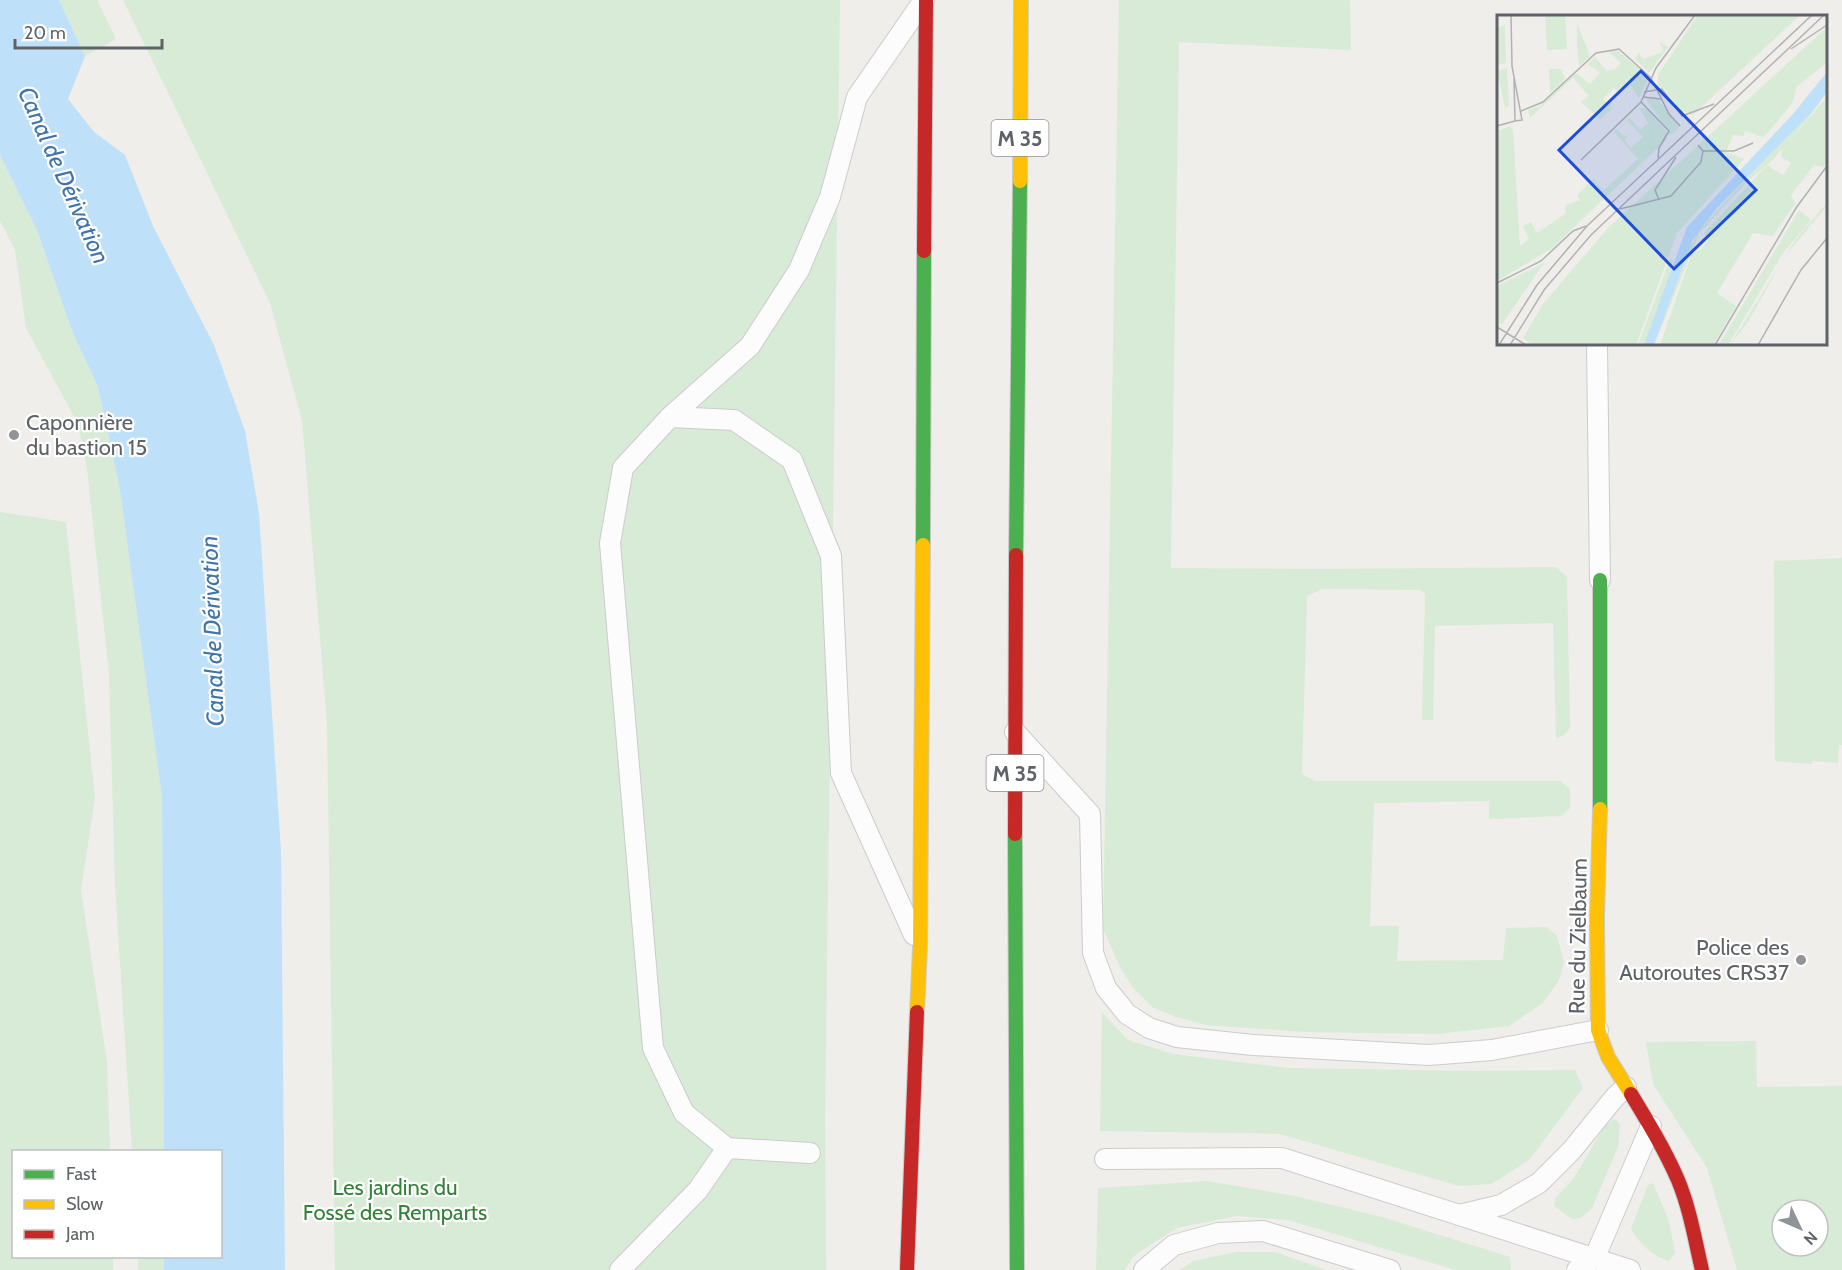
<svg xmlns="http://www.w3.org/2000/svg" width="1842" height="1270" viewBox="0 0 1842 1270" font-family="Cabin,sans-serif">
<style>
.green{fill:#d8ebd6;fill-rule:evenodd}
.water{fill:#bfe0f9}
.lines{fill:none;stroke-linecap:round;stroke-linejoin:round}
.lane-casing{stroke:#cbcccc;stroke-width:22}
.fast-casing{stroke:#cacacb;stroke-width:16}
.slow-casing{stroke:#cacacb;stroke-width:16}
.jam-casing{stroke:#cacacb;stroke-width:16}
.lane{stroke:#fdfcfc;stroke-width:20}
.fast{stroke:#4caf50;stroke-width:14}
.slow{stroke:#ffc107;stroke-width:14}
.jam{stroke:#c62828;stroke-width:14}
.poi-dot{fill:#919496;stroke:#fff;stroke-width:2}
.labels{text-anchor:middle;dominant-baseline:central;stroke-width:4.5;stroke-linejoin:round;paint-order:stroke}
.shield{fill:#fff;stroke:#8f9295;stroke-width:1.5}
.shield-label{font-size:21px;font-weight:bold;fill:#5f6368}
.poi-label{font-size:22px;fill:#5f6368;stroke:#fff;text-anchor:start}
.street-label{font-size:22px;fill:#5f6368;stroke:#fff}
.park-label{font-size:22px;fill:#348238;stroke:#fff}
.water-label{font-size:24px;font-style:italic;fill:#4174aa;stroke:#fff}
.inset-road{fill:none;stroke:#b1b2b2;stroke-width:1.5}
.view{fill:#1d4ed8;fill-opacity:0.15;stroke:#1d4ed8;stroke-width:3}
.inset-edge{fill:none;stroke:#5f6368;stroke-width:3}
</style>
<rect width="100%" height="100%" fill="#efeeea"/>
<path class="green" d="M59,0H97L116,39L85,56Z
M123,0H840L825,1117L826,1270H335L327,723L302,421L270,303Z
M1119,0H1350L1351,50L1179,42L1171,568L1328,569L1556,567L1567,577L1570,728L1564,735L1556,739L1553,623L1435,626L1433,720H1422L1425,594L1420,590L1322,589L1307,596L1302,774L1315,781H1560L1570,789V808L1562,816L1489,819V801L1374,803L1370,926H1399L1397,961L1503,960L1506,928L1546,927L1557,936L1564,962L1559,980L1543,1003L1509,1026L1436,1034L1304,1032L1206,1025L1176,1017L1152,1007L1134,989L1121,969L1103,929Z
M0,155L37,230L72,331L98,387L120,490L162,797L164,1151H132L115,885L109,674L87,469L78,424L26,328L15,250L0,221Z
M0,512L66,522L95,798L81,890L107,1062L110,1151L14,1152V1256L113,1257V1270H0Z
M1842,558V745H1839L1838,763L1812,761L1811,764L1775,761L1774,561Z
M1102,1012L1128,1040L1173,1054L1289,1068L1474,1071L1575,1070L1583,1088L1530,1159L1492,1184L1459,1186L1280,1134L1100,1131Z
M1756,1041L1757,1087L1842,1086V1270H1737L1707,1168L1653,1084L1646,1042ZM1782,1210H1818V1246H1782Z
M1615,1119L1620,1125L1618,1147L1592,1208L1581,1218L1572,1219L1554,1206L1555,1199L1573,1179L1605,1126Z
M1208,1181L1295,1196L1382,1217L1510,1257L1511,1270H1456L1288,1220L1236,1216L1177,1228L1136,1254L1124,1270H1096L1098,1188Z
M1653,1183L1669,1221L1675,1253L1669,1261C1655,1258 1636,1241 1631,1228L1648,1185Z
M1236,1252H1275L1326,1270H1180L1193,1261Z
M138,1257H164V1270H138Z"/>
<path class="water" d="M0,0H59L85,56L68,99L94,132L125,155L153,226L214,345L245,431L259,513L281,852L285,1270H164V1257L220,1256V1152L164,1151L162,797L120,490L98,387L72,331L37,230L0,155Z"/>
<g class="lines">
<defs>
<path id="lane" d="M1597,344L1600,580
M670,417L734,420L792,460L831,556L841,773L914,935
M1015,732L1090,814L1093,953L1106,988L1127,1014L1149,1028L1177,1037L1253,1045L1429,1055L1492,1050L1598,1030
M727,1148L684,1113L653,1048L610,543L623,468L670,417L750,346L799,270L830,197L857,97L924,0
M1105,1159L1282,1158L1630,1270
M1459,1215L1501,1205L1539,1183L1572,1150L1615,1097L1626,1087
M620,1270L698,1190L727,1148L810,1153
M1144,1270L1174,1245L1218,1233L1263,1231L1390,1270
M1577,1270L1594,1259L1651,1126"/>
<path id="fast" d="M923,545L924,251
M1016,555L1020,181
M1600,580V809
M1015,834L1017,1270"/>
<path id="slow" d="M1020,181L1021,0
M1600,809L1597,916L1598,1030L1608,1057L1631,1094
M917,1012L920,948L923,545"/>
<path id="jam" d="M924,251L926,0
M1015,834L1016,555
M1631,1094C1648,1122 1665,1150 1678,1180C1690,1209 1695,1240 1702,1270
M907,1270L917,1012"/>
</defs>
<use href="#lane" class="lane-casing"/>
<use href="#fast" class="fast-casing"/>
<use href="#slow" class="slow-casing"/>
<use href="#jam" class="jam-casing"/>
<use href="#lane" class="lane"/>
<use href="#fast" class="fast"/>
<use href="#slow" class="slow"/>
<use href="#jam" class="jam"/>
</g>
<g class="poi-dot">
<circle cx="14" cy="435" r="6"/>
<circle cx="1801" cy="960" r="6"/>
</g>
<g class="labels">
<g class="shield">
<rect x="991.5" y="120" width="57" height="36" rx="4.5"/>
<rect x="986.5" y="755" width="57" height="36" rx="4.5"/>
</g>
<g class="shield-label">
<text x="1020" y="138">M 35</text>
<text x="1015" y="773">M 35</text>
</g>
<g class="poi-label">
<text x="26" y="422">Caponnière<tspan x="26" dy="25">du bastion 15</tspan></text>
<text x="1789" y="947" text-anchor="end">Police des<tspan x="1789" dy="25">Autoroutes CRS37</tspan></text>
</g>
<g class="street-label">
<text transform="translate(1578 936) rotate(-89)">Rue du Zielbaum</text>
</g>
<g class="park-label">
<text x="395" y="1187">Les jardins du<tspan x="395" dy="25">Fossé des Remparts</tspan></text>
</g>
<g class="water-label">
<text transform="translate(64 175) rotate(66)">Canal de Dérivation</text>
<text transform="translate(212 631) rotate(-92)">Canal de Dérivation</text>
</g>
</g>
<g transform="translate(1497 15)">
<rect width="330" height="330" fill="#efeeea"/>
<path d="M48,0H68L70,34L50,35ZM201,0H303L196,100L179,94L169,75L161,71V60ZM80,8L93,41L82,51L80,29ZM8,10L9,48L0,50V13ZM330,12V48L300,71L295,89L267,122L248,116L247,121L236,120L229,137L247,144L180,218L139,330H35L26,323L46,289L110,214ZM163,27L171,32L152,58L138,44L142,38L146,44L166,37ZM111,36H121L152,62L142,83L131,66L120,76L117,73L106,84L116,92L103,105L84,87L92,81L76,63L33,103L31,95L43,91L79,58L93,69L103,58L91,49L98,42L110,56L118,54L124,48ZM10,53L12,91L8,92L0,56ZM52,54H64L68,64L53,78ZM330,77L316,97L276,145L250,167L202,219L157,330L190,238L201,216ZM330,82V148L326,152L317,150L294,180L298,189L276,221L256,218L220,278L239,291L216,330H163L195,238L204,235L211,224L207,218L270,150L286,160L294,148L284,142L285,134ZM149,84H161L182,113L174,120ZM142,93H149L170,117L169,125L54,234L0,266V116L13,111L16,115L23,231L32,224L26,211L34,207L40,218L68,199L69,190L83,185L80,180L96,164L107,175L141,144L117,117L128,108L121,115L128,122L135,118L127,125L134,133L146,122L130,105L133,103L143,115L151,108ZM330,188V191L288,241L251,307L233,330L299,224ZM302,195L314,205L286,238L231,330H222ZM173,244L176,245L172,264L151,321L147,330H141ZM47,248L5,309L0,307V271Z" fill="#d8ebd6"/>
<path d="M330,57V77L314,98L219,194L196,224L157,330H147L190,212L296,99Z" fill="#bfe0f9"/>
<path class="inset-road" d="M14,0L15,51L25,105L18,106L17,64M294,34L330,10M147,77L165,74L185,101L217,89M146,82L164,84M144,87L172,116L162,133L161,143M24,96L46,87L99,38L122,34L154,63L172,99L183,111M0,111L18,106M201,130L206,136H237L256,128M84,145L144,87L159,53L198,0M162,185L158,175L179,142M123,194L174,181L204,147L206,136M0,268L44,246L76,216L89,211M0,312L29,330M2,330L40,270L90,211L315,0M13,330L47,275L94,220L327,0M218,330L299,193L330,151M261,330L304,255L330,223"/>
<path class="view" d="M144,56L259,175L177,254L62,135Z"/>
<rect width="330" height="330" class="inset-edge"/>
</g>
<rect x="12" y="1150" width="210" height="108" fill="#ffffff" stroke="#bfc1c3" stroke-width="1.5"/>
<rect x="24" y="1170" width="30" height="9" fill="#4caf50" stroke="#bfc1c3" stroke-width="1.5"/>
<text x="66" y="1180" font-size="18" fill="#5f6368">Fast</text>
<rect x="24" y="1200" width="30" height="9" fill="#ffc107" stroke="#bfc1c3" stroke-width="1.5"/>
<text x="66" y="1210" font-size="18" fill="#5f6368">Slow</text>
<rect x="24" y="1230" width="30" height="9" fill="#c62828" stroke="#bfc1c3" stroke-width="1.5"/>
<text x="66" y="1240" font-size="18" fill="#5f6368">Jam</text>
<g transform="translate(1800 1228) rotate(134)"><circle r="28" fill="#ffffff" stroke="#bfc1c3" stroke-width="1.5"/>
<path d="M0-4.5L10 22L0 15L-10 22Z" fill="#919496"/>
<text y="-9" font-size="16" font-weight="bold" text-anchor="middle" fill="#5f6368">N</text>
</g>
<path d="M15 39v9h147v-9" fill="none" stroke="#5f6368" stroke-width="3"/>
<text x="24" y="39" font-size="18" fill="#5f6368" stroke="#ffffff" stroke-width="4.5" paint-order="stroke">20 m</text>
</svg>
